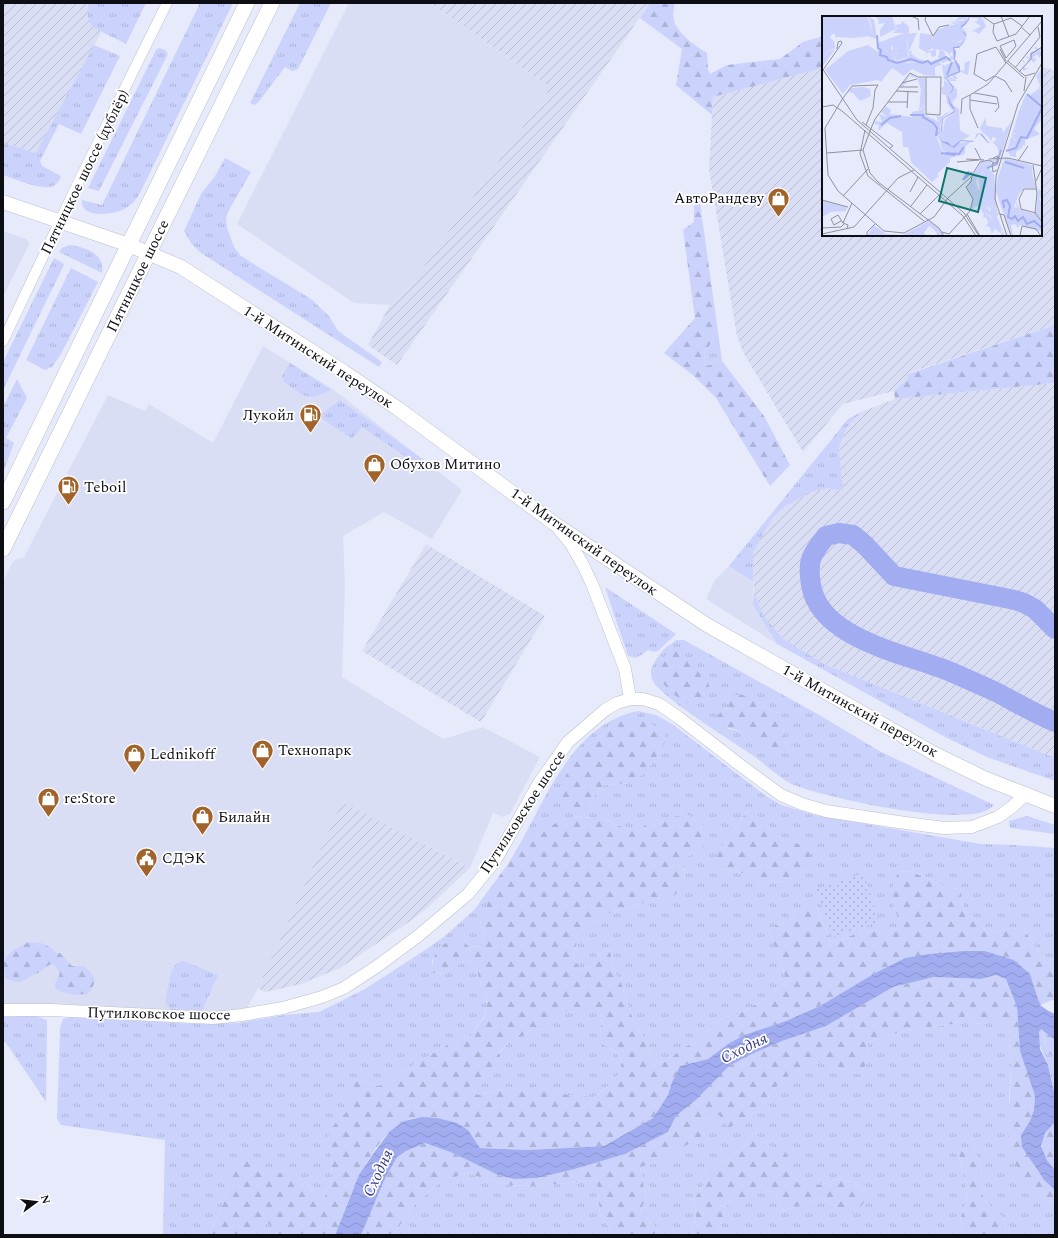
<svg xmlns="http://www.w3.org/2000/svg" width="1058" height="1238" viewBox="0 0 1058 1238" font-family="Spectral,serif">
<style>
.built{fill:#dadef5}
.industrial{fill:url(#industrial-furrows)}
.grass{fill:url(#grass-tufts);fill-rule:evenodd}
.forest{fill:url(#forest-firs);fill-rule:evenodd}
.garden{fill:url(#garden-dots)}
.water{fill:url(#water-waves)}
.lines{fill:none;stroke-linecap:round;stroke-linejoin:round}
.river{stroke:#a2adf1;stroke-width:20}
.minor-casing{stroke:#bcbfce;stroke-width:11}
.tertiary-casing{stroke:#bcbfce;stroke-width:13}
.secondary-casing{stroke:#bcbfce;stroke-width:15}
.primary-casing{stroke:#bcbfce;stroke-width:16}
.minor{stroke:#fff;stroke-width:10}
.tertiary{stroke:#fff;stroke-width:12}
.secondary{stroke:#fff;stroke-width:14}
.primary{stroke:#fff;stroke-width:15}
.labels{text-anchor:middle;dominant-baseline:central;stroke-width:3.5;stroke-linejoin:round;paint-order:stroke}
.street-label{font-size:15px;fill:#0d0e13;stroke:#fff}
.poi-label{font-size:15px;fill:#0d0e13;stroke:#fff;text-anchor:start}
.water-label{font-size:16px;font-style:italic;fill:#373a89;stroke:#fff}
.inset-river{fill:none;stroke:#a2adf1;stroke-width:2}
.inset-road{fill:none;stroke:#90929e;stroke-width:1}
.view{fill:#0f766e;fill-opacity:0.15;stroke:#0f766e;stroke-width:2}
.inset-edge{fill:none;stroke:#0d0e13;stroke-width:2}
</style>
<defs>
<pattern id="industrial-furrows" width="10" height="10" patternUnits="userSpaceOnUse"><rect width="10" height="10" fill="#dadef5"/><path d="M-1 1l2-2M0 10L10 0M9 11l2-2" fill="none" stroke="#babdd1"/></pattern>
<pattern id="grass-tufts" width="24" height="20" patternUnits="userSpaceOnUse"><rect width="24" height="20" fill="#cbd3fd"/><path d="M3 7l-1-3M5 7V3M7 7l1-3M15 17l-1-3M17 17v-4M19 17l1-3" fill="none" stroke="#adb4d8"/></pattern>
<pattern id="forest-firs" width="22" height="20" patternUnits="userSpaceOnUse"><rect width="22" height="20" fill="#cbd3fd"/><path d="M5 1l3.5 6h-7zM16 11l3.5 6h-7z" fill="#adb4d8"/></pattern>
<pattern id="garden-dots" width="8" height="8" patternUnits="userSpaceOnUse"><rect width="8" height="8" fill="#cbd3fd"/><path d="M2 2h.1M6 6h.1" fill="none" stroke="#adb4d8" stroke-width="1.8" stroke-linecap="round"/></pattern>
<pattern id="water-waves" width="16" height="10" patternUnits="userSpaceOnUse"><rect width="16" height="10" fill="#a2adf1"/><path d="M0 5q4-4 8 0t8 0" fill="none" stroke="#8a94ce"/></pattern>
</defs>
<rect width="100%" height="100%" fill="#e7eafa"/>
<path class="built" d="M349,3H430L547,85V93L407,290L390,305L354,303L237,224Z
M3,231L26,239L30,243L3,297Z
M263,346L334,390L462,490L432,539L384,512L343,536L345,585L342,677L443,739L483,727L540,757L510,814L502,817L493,813L470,868L342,803L258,988L247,1008L213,1015L3,1005V582L13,561L24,557L108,395L145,411L149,404L213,443Z
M729,566L753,582V605L777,644L706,599L715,580Z"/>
<path class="industrial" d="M3,3H117L36,154L3,143Z
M430,3H650L397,365L368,345L390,305L407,290L547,93V85Z
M1041,66L1055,71V325L908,373V379L894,391L843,404L803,452L743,352L737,336L709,169L713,97L823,68V235H1041Z
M1055,383V758L822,663L784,639L764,617L754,592L752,552L772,519L784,507L812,492L827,488L843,491L839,448L846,428L861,412L895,399Z
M426,544L545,616L481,722L362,651Z
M342,802L470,868L424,911L403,926L340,968L301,984L265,992L258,988Z"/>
<path class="grass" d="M89,3H146L126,44L94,28C87,21 86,13 89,3Z
M200,3H233L140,193C136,200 132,205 124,209C113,215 80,219 82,200L102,205Z
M300,3H331L298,69L292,71L285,67L260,100L255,105L250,103Z
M94,45L120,56L81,134L59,124L40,161L42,166L61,176C60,180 57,184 53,186C42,191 15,179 3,175V143L36,153Z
M159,48L165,50L168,54L99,191L88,188L156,50Z
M225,158L251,172L229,210L226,218L227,228L234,247L240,255L252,263L311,299L329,316L338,331L382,362L379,367L201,253L191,243L184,231L201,194L215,176Z
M69,245C85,247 105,253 102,273L59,252L62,248Z
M54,258L63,263L64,265L3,390V362Z
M71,268L98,282L61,354L52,367L45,370L26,360Z
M718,332L722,361L706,366L704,354Z
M290,363L331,390C326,392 318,397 313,397C303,398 291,387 284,382L282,376Z
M17,379L27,398L6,438L14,443L3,473V407Z
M340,400L428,463L424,467L419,466L362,427L352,439L318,416Z
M861,412L846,428L839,448L843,491L827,488L812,492L784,507L772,519L753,552V582L729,566L848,419Z
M605,587L676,634L658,651L654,652L648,650L643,654L636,658L628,656Z
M754,592L764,617L784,639L822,663L1055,758V781L987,757L945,737L777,644L753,605Z
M676,640H684L821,716L881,752L994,805C975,832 823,797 794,785C782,780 766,765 755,757C736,743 659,697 652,679C651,677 651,672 651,670C652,665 662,650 666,647C669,645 673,643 676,640ZM756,700L766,708L778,713L783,728L788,751L753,741L744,732L728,729L718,715L728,708Z
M638,711L656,715L672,724L766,796L782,805L814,815L981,844L1015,845L1055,848V968L1046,963L1024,930L1011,928L999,931L986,932L978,921L967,915L962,902L961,889L949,888L912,872L899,871L893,883V895L894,908L899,920L895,932L888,935L876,931L863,932L831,942L817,908L795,911L790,923L777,925L769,930L787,982L760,1002L738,1014L725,1017L714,1023L707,1033L697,1041L685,1047L665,1062L652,1060L642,1034L634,1023L622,985L616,974L609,949L598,955L592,966L580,969L573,957L579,932L590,924L602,919L612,911L637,906L649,900L662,898L684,884L685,858L696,852L688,815L675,818L641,829H629L616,825L604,818H591L578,816L554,824L544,832L531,835L522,840C549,791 576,723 638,711ZM615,723L630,783L604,785L595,795L588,806L585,745L596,741ZM751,809L777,836L790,844H804L810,868L798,873L788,882L775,881L762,886L754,876L717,867L727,838L748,810Z
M1027,816L1055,825V834L1010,828L1009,821Z
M485,895L489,908L480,921L483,934L482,946L439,949L432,961V973L445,974L467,959L477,968L479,980L485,991L487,1003L485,1015L471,1036L447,1045L379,1086L370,1084L360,1079L350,1093L354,1107C340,1117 333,1123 328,1138L332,1151L331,1164L332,1176L324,1200L313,1194L306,1182L268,1171L260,1161L231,1173L226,1198L215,1221L210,1235H163L165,1140L61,1125L57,1119L60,1028L63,1019L70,1017L196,1024L238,1023L284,1015L319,1012L365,989L422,952L445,936L474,910Z
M183,961L218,975L203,1009L199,1013C187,1012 169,1015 165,1001L171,972L177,963Z
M597,1006L602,1018L600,1031L603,1044L614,1050L622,1061L619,1074L604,1090L593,1098L581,1095H568L556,1090L517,1086L478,1095L469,1087L479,1079L491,1075L499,1065V1053L508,1043L519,1038L530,1031L542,1029L559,1010L572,1013Z
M969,1014L977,1024L1003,1016L1008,1028L1011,1067L1009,1102L1042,1197L1055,1203V1235H1005C1008,1217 996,1209 983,1200L981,1165L974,1148L958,1151L968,1196L960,1220L964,1235H716L729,1201L746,1196L760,1184L775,1195L779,1205L784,1211L821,1197L837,1208L867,1199L857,1183L838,1179L820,1185H800L789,1170L785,1152L768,1145L754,1132L744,1146L715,1169L694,1199L696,1216L691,1234L692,1235H654L658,1229L640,1212L646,1198L640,1167L658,1162L705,1120L719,1115L730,1127L758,1110L782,1080L810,1062L825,1063L859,1074L867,1063L868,1042L907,1030L954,1024Z
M36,1016L47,1020L46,1102L7,1044L3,1041V1017Z
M1041,1028L1048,1053L1055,1057V1096C1053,1086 1051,1074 1048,1065C1044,1053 1034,1040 1041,1028Z
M466,1173L508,1185L538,1186L597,1180L600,1214L614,1235H393L415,1204L440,1182Z
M268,1223L279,1235H249L255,1229Z"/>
<path class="forest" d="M650,3H675C674,7 673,12 673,16C674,31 695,46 707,53L708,69L710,74L727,65L780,59L803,42L823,36V68L713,97L712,115L676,85L682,49L640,18Z
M699,196L718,332L704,354L706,366L722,361L764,416L790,465L770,486L716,398L694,376L664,353L695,318L683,230L694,222V203Z
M1055,325V383L895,399L894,391L908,379V374Z
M668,652H681L699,673L708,681L710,690L694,704C677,701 666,687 656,675L658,665Z
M731,695H743L756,700L766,708L778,713L786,723L783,728L788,751L775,755L753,741L744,732L714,724L717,715L728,708Z
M628,719L641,720L665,730V742L651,765L641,776L630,783L604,785L595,795L588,806L574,809L563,805L560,793L564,781L570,767L585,745L596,741L615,723Z
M751,808L777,836L790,844H804L811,855L810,868L798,873L788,882L775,881L762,886L754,876L717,867V854L727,838L748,810Z
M688,815L700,821L709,831L707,843L696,852L685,858L684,884L675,895L662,898L649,900L637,906L612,911L602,919L590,924L579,932L573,957L580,969L592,966L598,955L609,949L616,974L622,985L634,1023L642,1034L652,1060L665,1062L685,1047L697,1041L707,1033L714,1023L725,1017L738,1014L760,1002L787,982L769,930L777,925L790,923L795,911L806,902L817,908L831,942L863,932L876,931L888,935L894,932L899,920L894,908L893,895V883L899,871L912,872L949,888L961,889L962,902L967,915L978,921L986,932L999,931L1011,928L1024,930L1046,963L1055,968V1001L1052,1000L1040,1005L1030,974L1014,960L985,951L905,958L875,973L820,1006L786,1021L744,1035L728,1044L708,1059L680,1066L672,1082L668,1095L653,1118L604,1146L528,1150L480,1148L468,1130C458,1127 429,1117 421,1118C415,1118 407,1119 403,1122C369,1141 349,1200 335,1235H279L268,1223L255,1229L249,1235H210L215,1221L226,1198L231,1173L237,1162L249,1156L260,1161L269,1171L295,1176L306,1182L313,1194L324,1200L332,1176L331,1164L332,1151L327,1138C333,1123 340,1117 353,1107L350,1093L352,1085L360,1079L370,1084L379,1086L447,1045L471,1036L485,1016L487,1003L485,991L479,980L477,968L467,959L445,974L432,973C432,952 440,943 460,937L469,947L482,946L483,934L480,921L488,908L485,895L508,864L522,840L531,835L544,832L554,824L566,818L578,816L591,818H604L616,825L629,829H641L650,820ZM597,1007L602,1018L600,1031L603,1044L614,1050L622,1061L619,1074L604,1090L593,1098L581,1095H568L556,1090L543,1087L517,1086L478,1095L469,1087L479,1079L491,1075L499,1065V1052L508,1043L519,1038L530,1031L542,1029L559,1011L572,1013Z
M29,942L41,943L52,948L55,953H60L72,966H84C96,976 98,981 88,994C75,995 66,995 55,988V983L58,978L60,973L53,964C47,965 45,968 40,972C37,974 34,974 31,976C20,984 17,983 5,978C5,973 3,967 4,962C7,952 21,946 29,942Z
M996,975L1006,979L1017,1007L1020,1051L1035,1096L1034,1110L1030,1121L1021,1135L1034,1166L1044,1180L1055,1190V1203L1042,1197L1020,1174L1008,1145L1011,1067L1008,1028L1003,1017L977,1024L969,1014L954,1024L907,1030L868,1042L867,1063L859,1074L825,1063L810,1062L782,1080L758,1110L729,1128L719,1115L705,1120L702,1136L658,1162L640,1167L646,1198L640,1212L658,1229L654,1235H614L600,1214L597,1180L538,1186L508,1185L466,1173L440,1182L415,1204L393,1235H361L384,1181L397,1157L406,1151L425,1143L453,1153L498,1175L514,1179L575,1169L625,1154L668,1132L676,1116L697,1099L729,1066L752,1054L782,1041L826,1026L893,987L934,977L981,979Z
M1041,1028L1055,1040V1057L1048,1053Z
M1055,1115V1170C1046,1159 1036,1145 1046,1132C1051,1124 1053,1124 1055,1115Z
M754,1132L768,1145L786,1152L789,1170L800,1185H820L838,1179L857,1183L867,1199L855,1213L837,1208L821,1197L784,1211L779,1205L775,1195L760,1184L746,1197L729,1201L716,1235H692L691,1234L696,1217L694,1199L715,1169L744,1146Z
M974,1148L981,1165L983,1200C996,1209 1008,1217 1005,1235H964L960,1220L968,1196L958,1150Z"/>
<path class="garden" d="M864,873L879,922L832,937L816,889Z"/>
<path class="water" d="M964,951H985L1014,960L1030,974L1040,1005L1047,1010L1055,1014V1040L1041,1029L1039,1032L1040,1049L1048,1065L1053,1087L1055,1096V1115L1054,1123L1045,1133L1041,1146L1047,1160L1055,1170V1190L1044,1180L1022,1147L1021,1135L1030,1121L1034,1110L1035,1096L1020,1051L1017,1007L1006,979L996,975L981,979L934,977L893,987L826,1026L782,1041L752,1054L729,1066L697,1099L676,1116L668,1132L625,1154L575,1169L536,1178L514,1179L498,1175L453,1153L425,1143L406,1151L397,1157L384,1181L361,1235H335L359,1175L373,1154L390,1131L404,1121L422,1117L437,1118L457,1123L468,1130L480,1148L528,1150L604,1146L653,1118L668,1095L672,1082L680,1066L708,1059L728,1044L744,1035L786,1021L820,1006L875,973L905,958L930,954Z"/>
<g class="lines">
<path class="river" d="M1055,629L1035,609L1024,603L1015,600L894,576L865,545L853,535L839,533L826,536C811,555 807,560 811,585C820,640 908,654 951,672C967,679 983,686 998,693C1017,703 1035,714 1055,722"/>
<defs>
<path id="minor" d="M3,341L76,187L167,3"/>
<path id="tertiary" d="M558,528L571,544L583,565L592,584L625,669L630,699
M3,1010H51L213,1018L242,1015L283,1008L322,997L344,988L379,965L418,936L468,894L495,861L539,783L568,742L605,710L617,703L630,699H643L659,704L678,717L740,765L781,795L802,804L826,811L898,822L944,828L972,827L998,817L1012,807L1026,794"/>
<path id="secondary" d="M3,202L129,245L181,267L344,372L397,408L555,524L707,625L935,754L984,778L1055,806"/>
<path id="primary" d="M3,502L247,3
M3,549L272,3"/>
</defs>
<use href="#minor" class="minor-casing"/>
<use href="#tertiary" class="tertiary-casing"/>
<use href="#secondary" class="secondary-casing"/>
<use href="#primary" class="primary-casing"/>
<use href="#minor" class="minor"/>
<use href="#tertiary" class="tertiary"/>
<use href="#secondary" class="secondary"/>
<use href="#primary" class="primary"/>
</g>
<defs>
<symbol id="shop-pin" viewBox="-11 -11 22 30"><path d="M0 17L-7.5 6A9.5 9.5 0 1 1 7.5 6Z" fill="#a16329" stroke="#fff"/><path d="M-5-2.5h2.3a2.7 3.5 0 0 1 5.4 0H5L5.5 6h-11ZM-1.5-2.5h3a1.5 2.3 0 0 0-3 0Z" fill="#fff"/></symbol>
<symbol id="fuel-pin" viewBox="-11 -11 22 30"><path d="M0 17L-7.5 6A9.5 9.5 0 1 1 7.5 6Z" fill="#a16329" stroke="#fff"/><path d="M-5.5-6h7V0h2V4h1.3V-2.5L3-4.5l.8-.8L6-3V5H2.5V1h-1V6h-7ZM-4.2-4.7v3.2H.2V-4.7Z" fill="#fff"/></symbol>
<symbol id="civic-pin" viewBox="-11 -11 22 30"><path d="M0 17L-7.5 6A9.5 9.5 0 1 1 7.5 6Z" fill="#a16329" stroke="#fff"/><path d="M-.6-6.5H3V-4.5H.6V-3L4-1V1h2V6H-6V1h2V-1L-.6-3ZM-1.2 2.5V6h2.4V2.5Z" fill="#fff"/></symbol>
</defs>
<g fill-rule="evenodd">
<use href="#shop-pin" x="766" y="186" width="25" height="34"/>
<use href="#fuel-pin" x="298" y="402" width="25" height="34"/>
<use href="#shop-pin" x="362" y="452" width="25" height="34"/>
<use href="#fuel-pin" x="56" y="474" width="25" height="34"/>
<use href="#shop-pin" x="250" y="738" width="25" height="34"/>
<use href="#shop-pin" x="122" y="742" width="25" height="34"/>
<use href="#shop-pin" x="36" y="786" width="25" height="34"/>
<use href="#shop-pin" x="190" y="804" width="25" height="34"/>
<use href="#civic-pin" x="134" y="846" width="25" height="34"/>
</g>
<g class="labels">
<g class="street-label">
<text transform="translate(85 172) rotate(-64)">Пятницкое шоссе (дублёр)</text>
<text transform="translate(138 276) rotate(-64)">Пятницкое шоссе</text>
<text transform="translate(318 357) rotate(33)">1-й Митинский переулок</text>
<text transform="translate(584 542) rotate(35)">1-й Митинский переулок</text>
<text transform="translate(860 711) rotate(29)">1-й Митинский переулок</text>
<text transform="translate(523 812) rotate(-57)">Путилковское шоссе</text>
<text transform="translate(159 1014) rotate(1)">Путилковское шоссе</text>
</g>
<g class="poi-label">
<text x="764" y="198" text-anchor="end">АвтоРандеву</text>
<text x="294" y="415" text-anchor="end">Лукойл</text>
<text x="390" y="464">Обухов Митино</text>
<text x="84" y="487">Teboil</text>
<text x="278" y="750">Технопарк</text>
<text x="150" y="754">Lednikoff</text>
<text x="64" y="798">re:Store</text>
<text x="218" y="817">Билайн</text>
<text x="162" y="858">СДЭК</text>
</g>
<g class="water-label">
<text transform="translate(744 1048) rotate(-26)">Сходня</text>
<text transform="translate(378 1173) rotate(-65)">Сходня</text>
</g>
</g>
<g transform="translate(822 16)">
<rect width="220" height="220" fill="#e7eafa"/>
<path d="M46,0L52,4L55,23L46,20L35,22L47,16L50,11ZM53,0H70L74,13L58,21V14L63,7L56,8L57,5ZM143,2L144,3V5L138,11L142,17L141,23L134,27V22L129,28L131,35L128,38L119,33L111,34V21L115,14L129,9H137L136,5H141ZM83,17L91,18L90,21H85L86,41L75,45L70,38H76V35H71L70,26L74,20ZM214,30L216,33L220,32L217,36L220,35V39L217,42L215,38L211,42L215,43L212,47L209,44L204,47L201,51L206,53L201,55V50L200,51L198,50V49L200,51L204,47L200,46L201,44L204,47L207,43L204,41L206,39L205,40L208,42V36L215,34L212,32ZM113,44H118L119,49L113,51V60L102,59L90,53L82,60L70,52L59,66L56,64L68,49L95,46L103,49L104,46L110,49L118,46ZM89,58L95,62H103V87L97,95L99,73L95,62L88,60L81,71H78ZM218,72L220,74V90L207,80ZM124,78L126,80V83L130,92V94L120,103L118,111L121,114L123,104L133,96L132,90L137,93L138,114L148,120L138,125L137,127L149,125L143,131V137L138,139L130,140L131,135L128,138L120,134L118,124L127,129L126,126L119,124L116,121L119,116L115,118L114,115L118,114H115L111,105L102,99L103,96L105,100L117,106L114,100L118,101L130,94L125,87ZM204,78L220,91L218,96L212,100L211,115L207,116V119L209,118L198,121L197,117L205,119L204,116L192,117L190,120L194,126L185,135L197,95ZM190,104L180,137L179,134L177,137V132L170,126L180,124L171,121L170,118V125L157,112L163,107L165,110L180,112L181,117ZM183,142L206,148L210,150L211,172L204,170L194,181L192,191L213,198L220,207V216L198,209L196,212L193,208L189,209L191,220H189L174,175L176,160ZM176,143L173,146L169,145L168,151L165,150L167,146H163L160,153H163V159L160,161H158L162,157V154H160L157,157L161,154L160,158L152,164L155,174L151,175L149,170L147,176L144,171L159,146ZM168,153L172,159L175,194L157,181L161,176L158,173L157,162L166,160ZM149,178L153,179L157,185L155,188L160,192L163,190L168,196L169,193L177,197L175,201L183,220H178L181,216L174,206V199L171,205L168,199L163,197L166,203L161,201L162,198L157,191L154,190L148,195L151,184ZM107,205L117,212L122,220H114L115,217L108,209L102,217L105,220H45L52,209L64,218L81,219Z" fill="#cbd3fd"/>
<path d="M129,0L132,6L138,0H145V5L146,0H159L164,10L157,18L152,15L147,17L159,10L152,6L156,5L155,2H148L144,8L140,11L144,16L145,19L144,23L140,30L131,31L134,36L133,43V44L134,36L132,32V45L130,43L120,47L116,41L118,34H115L119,33L123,37V43L129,41L126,37L131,41L129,28L135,21L134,27L140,25L139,15L144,19L143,23L144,21L142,15L138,12L139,11L141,10H137L144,2L136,5L137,9L134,10L129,6V5L130,6L134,7L136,4L138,3L135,4L134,6L132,7ZM80,5L87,11V17H71L75,12L73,9L79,8ZM90,17H95L87,35H90L89,38L97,43L108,46L115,43V45L118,46L110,49L105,46L103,49L95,46H85L81,50L68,49L56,64L28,69L21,78L3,54L26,35L46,29L56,36V27L74,20L69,32L71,35L75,34L77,37L70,38L74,45H81L87,40L85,21H90ZM98,17L110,19L112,31L106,35L114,34V40L110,41L109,37L106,36L103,43L105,37L97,32ZM12,30L14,32L0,51L1,38L13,33ZM133,45L138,49V51L134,45L137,55L125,60L122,64L120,49H123V53L124,49ZM148,45L146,59L139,56L133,59L136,63H130L134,64V65H125L129,63L124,64L126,61L132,62L130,59L139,54L142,55L143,46ZM220,52V73L218,71L215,75L218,69L214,60ZM122,64L131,71V75L132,71L135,74V81L130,86L132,91L127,85L129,76L126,80L120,78L119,72L122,70ZM42,71L48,73L49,80L38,85L31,77L26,76L29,72ZM209,80L220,88V103L212,113L218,118L203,124V130L200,129L201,131L194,136V141L188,140L185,133L188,134L194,125L190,119L199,115L193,111L195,107L198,104L203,109L208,108L209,111L211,101L218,96L220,91L206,81ZM103,87L102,99L111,103L117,111L114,114L118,115L114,119L120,135L129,138L131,135L130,140L131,138H143L128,142V146L115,158L117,160L110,166L89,146L86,131H81L80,116L65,107L56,115L57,109L52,108L53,105L60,106L57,98L65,101L59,96L64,90L69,94L68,98L90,101V96L99,94ZM164,101V108L160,110L166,113L172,111L170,117L172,120L169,123L170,118L161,117L158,113L161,115L159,110ZM179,115L184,120L177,137L173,125L174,122L180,123L175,121ZM189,144L208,149L214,172H203L200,175L199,173L192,191L195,192L194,187L197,186L195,187L198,194L212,199L220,216L210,210L211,206L205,210L194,207L195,205L187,202L185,186L182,187L181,194L179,190L176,181H181L183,177L175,171L176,160L180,155V147ZM163,146H167L165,149L168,153L166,161L162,163L157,162L158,173L161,176L157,181L176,195L173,196L164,189L170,196L163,190L160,192L155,188L157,185L153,179L150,180L145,173L150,167L151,175L155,174L152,164L157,160L154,165L156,173L158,174L156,162L161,163L163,159L158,161L162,155L157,157L158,155H154L156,152L160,153ZM216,173L220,175V182H217L220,189V205L214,198ZM0,184L25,191L24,195L9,196L0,201ZM164,196L171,205L172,199H174L180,218L173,213L170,217L167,210L163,211L166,207ZM105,206L111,208L112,213L107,210L101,217L102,220H98L96,215L92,216Z" fill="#cbd3fd"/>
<path d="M0,0H45L49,11L47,17L33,22L13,21V18H10L8,22L12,25L13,32L1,38Z" fill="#cbd3fd"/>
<path d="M146,0L147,4L142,10L138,12L143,17L144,21L140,28L137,32H132L134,36L133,43L138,51V56L124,62L132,71L131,74L127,80L128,86L132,91L133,96L121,103L120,114L115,120L120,125L126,126L130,131L139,124L152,125L155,118L157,117L160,118L167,127L170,126L166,127L157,117L151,126L139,125L132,132L120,126L114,119L119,115L120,103L132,95L127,87L126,81L131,72L123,62L125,60L137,55L132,43L131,31L138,30L144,21L138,11L146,4Z" fill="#a2adf1"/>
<path class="inset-river" d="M55,19L56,32L59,34L58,39L65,41L66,44L75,47L89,43L100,47L106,45L109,48L124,41L129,45M125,59L130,46M205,78L220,91M88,99H101V101L111,107L115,112L114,120M59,109L68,102L79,100M184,135L194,132L199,121L205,122L220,92M119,137L133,139M124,137L137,138L142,131M183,146L202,152M165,152L175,148L179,134M147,155L141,164L150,156M182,192L181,185L185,184L188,190L186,201L190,203L193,200L196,205L201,201L205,208L212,205L220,212"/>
<path class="inset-road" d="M89,0L96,3L97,14M111,0H104L103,4L111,20L117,11L127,9M160,0L172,8L171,16L175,25L194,18L208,0M179,0L187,21M172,8L189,2L200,10M199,11L208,19M192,24L194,30L184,42L178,30ZM178,33L184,45M186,45L203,60L213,57M184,46L202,62M0,52L35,104L142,197L157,220M193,52L218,21L216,11M1,54L20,27L19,25L16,26L15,33M197,56L209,43V38L220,31M172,60L164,65L152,58L155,38L174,31L184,47M173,60L183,65L190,76M80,67L95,63M77,71H96M74,75L96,76M202,75L204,61M152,77L175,81L177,91L173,96M21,82L30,70L56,69M21,82L3,112L6,159L16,175L62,215L82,217L112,201L126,182L149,161L158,146L167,144L172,147M148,84L175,88M66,86H86M0,91L11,89L20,95L141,200L154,220M85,92L86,76M139,98L140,83L148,79M40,106L71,130L68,132M44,109L51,92L53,74L56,69M156,112L148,93V79L166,68L220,5M43,114L38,138L46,160L102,205M48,115L53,103L88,57L96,61H119L118,99L104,98V61M48,115L41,134L48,157L56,166L117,212L122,220M153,132L159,144M5,137L41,134M171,142L176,140L175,146L170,148L171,156L175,154M144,143L162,144M167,143L186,142L220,150M196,145L206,130M135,146L157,144M211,149L215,177L213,197L220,206M214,165L220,152M144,171L149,166L150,160M88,176L96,161M21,180L46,153M0,184L26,191M89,190L105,169M214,197L199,193L197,183L202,173H214M98,198L117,179M145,198L158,220M178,198L182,199L189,220M19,205L12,209L9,203L16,199L21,207L26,209L25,213M21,207L30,187M0,212L19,211L22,208M120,216L127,218L148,195L151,183L144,171M0,218L32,211L76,162L92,154M45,220V216L53,208M185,220L173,183L174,160L196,88L220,47M198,220L200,210L214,213L219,220"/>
<path class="view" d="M125,152L164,162L156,196L117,185Z"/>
<rect width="220" height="220" class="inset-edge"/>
</g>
<rect width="1058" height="1238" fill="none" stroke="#0d0e13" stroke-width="8"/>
<g transform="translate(36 1202) rotate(75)" stroke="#ffffff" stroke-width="3" paint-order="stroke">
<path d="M0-3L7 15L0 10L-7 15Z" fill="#0d0e13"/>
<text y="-6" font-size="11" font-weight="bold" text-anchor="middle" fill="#0d0e13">N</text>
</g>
</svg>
